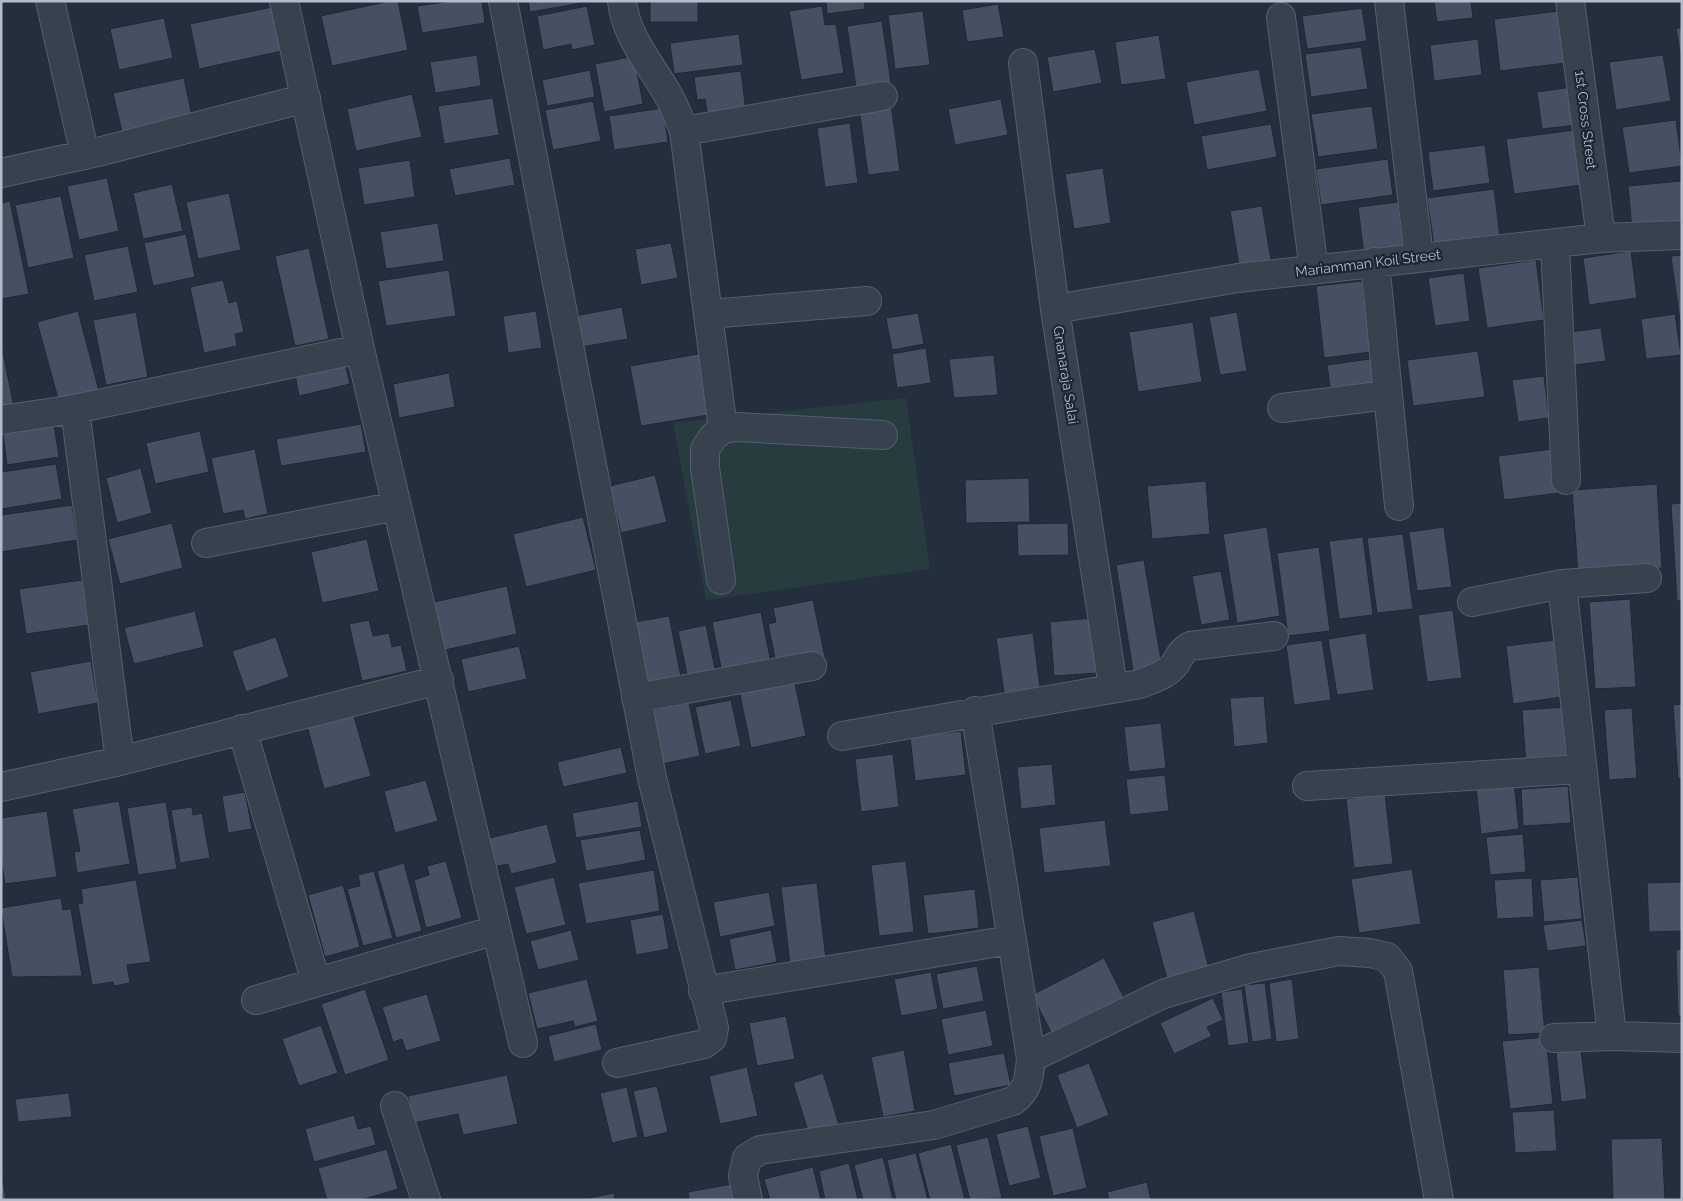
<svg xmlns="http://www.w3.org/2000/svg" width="1683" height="1201" viewBox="0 0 1683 1201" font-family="Raleway,sans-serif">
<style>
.green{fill:#263c3f}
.building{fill:#455162;stroke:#1f2835}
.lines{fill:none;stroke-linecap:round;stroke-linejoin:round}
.street-casing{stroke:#565f6c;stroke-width:30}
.street{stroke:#38414e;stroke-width:28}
.labels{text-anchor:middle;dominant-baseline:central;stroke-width:4.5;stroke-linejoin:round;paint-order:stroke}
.street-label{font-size:14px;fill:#b4bcc9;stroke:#1d2633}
</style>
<rect width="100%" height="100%" fill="#242f3e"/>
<path class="green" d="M906,398L930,569L706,600L673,423Z"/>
<path class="building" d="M390,1H398L408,50L332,66L321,16Z
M452,1H482L485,23L422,33L417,6Z
M528,1H587V2L530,12Z
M650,1H698V22H650Z
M826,1H864L865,9L827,14Z
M1434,1H1471L1473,18L1437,22Z
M998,4L1004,37L967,42L962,10Z
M282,5L291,49L199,69L190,24Z
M587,6L595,45L572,50L571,44L543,50L537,16Z
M822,6L825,25L836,24L844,73L801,80L789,11Z
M1362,8L1367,41L1307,49L1302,16Z
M1567,10L1574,62L1500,71L1494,19Z
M923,11L930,65L895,69L888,15Z
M164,18L173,58L119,70L110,29Z
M882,21L891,83L856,88L847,26Z
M1676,28H1682V66Z
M739,34L743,65L674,74L670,43Z
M1159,35L1166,79L1121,85L1115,42Z
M1478,39L1482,75L1434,81L1430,45Z
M1361,47L1368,89L1311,97L1305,54Z
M1095,49L1102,83L1053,92L1047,57Z
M477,55L481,86L435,93L430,62Z
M1663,55L1671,101L1616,110L1609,62Z
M634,56L643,104L604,112L595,64Z
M1259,69L1267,111L1194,125L1186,82Z
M590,70L595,97L547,106L542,80Z
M741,71L746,112L708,117L705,99L697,100L694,77Z
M184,78L193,121L123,136L113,93Z
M1572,87L1577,125L1542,129L1537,92Z
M412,94L422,137L356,151L347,109Z
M493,98L499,135L444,144L438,106Z
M1001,99L1008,135L955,145L948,109Z
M593,101L601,141L553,150L545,110Z
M891,103L900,171L868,175L859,107Z
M1372,106L1378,149L1318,157L1311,114Z
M663,108L668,142L614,150L609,116Z
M1676,120L1682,166L1629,173L1622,127Z
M850,123L858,183L825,187L817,128Z
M1271,124L1277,157L1207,170L1201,136Z
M1575,130L1582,185L1514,194L1506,139Z
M1485,145L1490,183L1433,191L1428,152Z
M510,158L515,185L455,196L449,169Z
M1388,159L1393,195L1321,205L1316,169Z
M410,160L415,197L364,205L358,168Z
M1103,168L1111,223L1074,229L1065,174Z
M107,178L119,231L79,240L67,186Z
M1682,181V225L1632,229L1628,186Z
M172,184L183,231L143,239L133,193Z
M1494,189L1500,237L1434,245L1427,198Z
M229,193L241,250L198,259L186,202Z
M61,196L74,258L28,268L15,205Z
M10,201L29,294L1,299V203Z
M1398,202L1404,250L1364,255L1358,207Z
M1262,206L1271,260L1239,265L1230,211Z
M438,223L444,261L386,269L380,232Z
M186,234L195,277L153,286L144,243Z
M671,243L678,278L641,285L635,249Z
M128,246L138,292L94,301L84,255Z
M309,248L329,339L295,346L275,256Z
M1631,251L1637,298L1589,305L1583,258Z
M1682,255V321H1680L1671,256Z
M1536,260L1544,320L1487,328L1478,268Z
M449,270L456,316L386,326L378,281Z
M1464,273L1470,321L1435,326L1428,278Z
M223,280L229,303L237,301L244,332L235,334L237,346L204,353L190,287Z
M1362,281L1371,352L1324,358L1316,286Z
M622,307L628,339L581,347L575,316Z
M78,311L99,391L59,402L37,322Z
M536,311L542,348L508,353L503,316Z
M136,312L148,377L106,385L93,320Z
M1237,312L1247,371L1220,375L1209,317Z
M918,313L924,344L892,350L886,318Z
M1675,314L1681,355L1646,359L1641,319Z
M1193,322L1202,382L1138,392L1129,332Z
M1601,328L1606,361L1567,366L1562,333Z
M1,343L14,407L1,410Z
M926,348L931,383L897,388L892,354Z
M1478,351L1485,397L1413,406L1407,360Z
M704,353L714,414L641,426L630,366Z
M994,355L998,395L954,398L949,359Z
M1377,358L1382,394L1332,401L1327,365Z
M345,364L350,384L299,396L295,375Z
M449,373L455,407L399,418L393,384Z
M1544,376L1549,418L1518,422L1512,380Z
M361,424L366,452L281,466L276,439Z
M54,425L59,457L7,465L3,433Z
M200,431L209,472L155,484L146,443Z
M255,449L268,514L245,519L243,510L223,514L211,458Z
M1553,449L1559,493L1504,500L1498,456Z
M56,464L62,499L1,509V472Z
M141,468L152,513L117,523L106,478Z
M655,475L667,522L621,533L610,486Z
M1029,478L1030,522L966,523L965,480Z
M1206,481L1210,534L1152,539L1147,486Z
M1657,484L1662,568L1578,574L1572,490Z
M1682,503V601H1677L1671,504Z
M72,505L77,540L1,552V515Z
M583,517L596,570L526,587L513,534Z
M172,523L183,568L120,584L108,539Z
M1068,523L1069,555L1018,556L1017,524Z
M1267,527L1280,616L1237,623L1223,534Z
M1444,527L1452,587L1417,591L1409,532Z
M1403,534L1413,609L1377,613L1367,538Z
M1363,537L1373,615L1339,619L1329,541Z
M367,539L379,591L322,603L311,552Z
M1319,547L1330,631L1288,636L1277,553Z
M1144,560L1163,672L1134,677L1116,565Z
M1221,571L1230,620L1201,625L1192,576Z
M82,580L89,625L26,634L19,589Z
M507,586L517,634L445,650L434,602Z
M1630,599L1636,687L1595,689L1589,602Z
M813,600L825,657L777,667L768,624L776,622L773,608Z
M1453,610L1462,678L1427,682L1418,615Z
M195,611L204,647L134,664L124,628Z
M761,612L772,668L723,678L712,622Z
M669,616L682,682L649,689L635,622Z
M1092,618L1097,673L1054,676L1050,622Z
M369,620L373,636L389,633L392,647L401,645L407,671L362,681L349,624Z
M706,625L716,674L688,679L678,631Z
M1033,633L1040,688L1004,693L996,638Z
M1366,633L1374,690L1337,695L1328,639Z
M276,637L289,677L246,692L232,651Z
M1322,640L1331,700L1294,705L1286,645Z
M1555,640L1562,697L1513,704L1506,646Z
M519,646L527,679L468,692L461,659Z
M91,661L98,703L38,714L30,672Z
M794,679L806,736L751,748L739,690Z
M1264,696L1268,743L1234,747L1230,698Z
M731,700L741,746L705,754L695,707Z
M689,703L700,756L662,764L651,710Z
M1682,704V778L1678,779L1673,705Z
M351,706L371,776L324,789L305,718Z
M1566,707L1570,763L1526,765L1522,710Z
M1632,708L1637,778L1609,780L1604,710Z
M1161,723L1166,768L1129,772L1124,727Z
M961,731L966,775L915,781L910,737Z
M621,747L627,773L563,787L557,762Z
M893,754L899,807L861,812L855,759Z
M1052,764L1056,805L1021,809L1017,767Z
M1165,775L1169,811L1130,815L1126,779Z
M426,780L438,821L395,833L384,791Z
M1514,782L1519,829L1481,834L1476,787Z
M1568,786L1571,823L1523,826L1521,789Z
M245,792L252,829L228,833L222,796Z
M1385,794L1393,864L1354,868L1346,799Z
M119,801L130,864L77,873L74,852L80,851L72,809Z
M638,801L642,827L576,838L572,813Z
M166,802L177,869L138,875L127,808Z
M192,807L193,815L202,813L210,858L180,863L171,810Z
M47,811L57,877L5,884L1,859V818Z
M1105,820L1111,866L1044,873L1039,828Z
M547,824L557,863L511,874L508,864L492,867L486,839Z
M640,830L646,860L586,871L580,840Z
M1523,834L1526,872L1490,875L1486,837Z
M446,861L462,918L426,928L414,880L429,875L427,866Z
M906,861L914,932L879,936L871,865Z
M404,863L422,931L396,938L377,871Z
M1412,869L1421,924L1359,933L1351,879Z
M654,870L660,911L586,924L578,883Z
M374,871L393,938L363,946L347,889L360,886L358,875Z
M554,877L566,925L526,934L514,887Z
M1578,877L1582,919L1544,922L1540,880Z
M1532,878L1534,917L1497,919L1494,880Z
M136,880L151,962L127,965L130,983L114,986L113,982L92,985L78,904L83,903L81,889Z
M1682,882V931L1649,932L1647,883Z
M817,883L826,960L790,964L781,887Z
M343,885L360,947L325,957L308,895Z
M975,889L979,928L928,934L923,895Z
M769,892L775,926L720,937L713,902Z
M61,898L63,910L71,909L82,976L12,977L1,908Z
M1194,911L1211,976L1169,987L1152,922Z
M663,914L669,949L636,955L630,920Z
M1582,920L1586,946L1547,951L1543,925Z
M571,930L579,960L538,970L530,941Z
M771,930L777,962L735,970L729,939Z
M1682,949V1016H1678L1676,950Z
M1104,958L1126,1002L1054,1038L1032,995Z
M977,966L984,1001L943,1009L936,974Z
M1539,967L1545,1033L1508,1035L1503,970Z
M931,972L938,1009L901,1016L894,979Z
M587,979L598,1021L575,1027L573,1021L537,1029L528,993Z
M1292,979L1299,1039L1276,1042L1269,983Z
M1265,983L1272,1039L1252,1042L1244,985Z
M365,989L389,1060L345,1075L321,1004Z
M1242,989L1249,1043L1228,1046L1221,992Z
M427,994L441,1041L406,1051L402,1039L393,1042L382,1007Z
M1213,998L1223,1020L1207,1027L1212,1036L1174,1054L1160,1023Z
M986,1010L993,1046L948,1055L941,1019Z
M786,1016L795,1059L757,1066L749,1023Z
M596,1024L602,1050L554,1062L548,1036Z
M321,1025L338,1073L299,1086L282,1039Z
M1546,1037L1553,1104L1510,1109L1502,1041Z
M904,1050L915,1111L883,1117L871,1057Z
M1581,1050L1587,1099L1561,1102L1556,1052Z
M1004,1053L1011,1085L954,1096L948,1063Z
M1089,1063L1109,1115L1077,1128L1057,1075Z
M747,1067L758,1116L720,1124L709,1076Z
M823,1073L840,1128L810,1137L793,1083Z
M507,1075L518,1124L463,1135L458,1114L414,1123L408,1096Z
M657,1086L668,1132L644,1138L633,1091Z
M627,1087L638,1137L612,1143L600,1093Z
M69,1093L72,1117L18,1122L15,1099Z
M1554,1110L1557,1151L1515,1153L1512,1112Z
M354,1115L358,1129L371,1126L376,1145L314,1162L305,1129Z
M1028,1126L1041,1178L1009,1186L996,1134Z
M1073,1128L1087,1188L1053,1196L1039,1136Z
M988,1137L1002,1198L970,1200L956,1145Z
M1662,1138L1665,1200H1613L1611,1139Z
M951,1144L965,1200H930L918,1153Z
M387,1149L398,1189L361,1200H327L318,1168Z
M916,1153L928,1200H896L887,1160Z
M883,1157L893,1200H863L854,1165Z
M849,1163L858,1200H825L819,1171Z
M813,1167L821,1200H770L764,1179Z
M1,1168L6,1200H1Z
M1147,1182L1151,1200H1109L1107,1192Z
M732,1184L735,1200H689L688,1192Z
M614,1193L615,1200H589V1198Z"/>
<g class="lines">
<defs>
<path id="street" d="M50,1L85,155
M284,1L360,349L523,1043
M503,1L652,778L714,1028L712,1038L704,1044L617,1063
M622,1C626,38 651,64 668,95C675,106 679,119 684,131L723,429
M1389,1L1419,257
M1570,1L1601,238
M1281,17L1314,270
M1023,63L1055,309L1113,687
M684,131L883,96
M1,173L102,151L306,98
M1555,244L1566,480
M1375,262L1399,506
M1055,309L1238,278L1601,238L1682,235
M709,314L867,301
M1282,408L1388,395
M75,409L120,761
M1,420L75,409L360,349
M206,543L397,506
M721,580L705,468V449L713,437L723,429L737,427L883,435
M1562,584L1612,1036L1682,1038
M1472,602L1562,584L1647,578
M636,698L812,666
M242,729L316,982
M842,736L1140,684C1152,679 1167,675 1175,664C1181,654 1180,653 1190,646L1274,636
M1307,786L1582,769
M1,787L120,761L439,680
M703,991L1011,940
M256,1000L496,930
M1554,1038L1612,1036
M1031,1058L1163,994L1251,968L1339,951L1370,953L1387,957L1398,971L1439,1200
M395,1106L426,1200
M748,1200L743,1176L747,1158L760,1150L934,1125L1013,1101C1029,1089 1029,1077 1031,1058L975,711"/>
</defs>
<use href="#street" class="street-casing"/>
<use href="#street" class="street"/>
</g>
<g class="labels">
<g class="street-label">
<text transform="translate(1586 120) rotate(83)">1st Cross Street</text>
<text transform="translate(1368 263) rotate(-7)">Mariamman Koil Street</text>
<text transform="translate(1066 375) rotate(81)">Gnanaraja Salai</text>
</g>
</g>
<rect width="1683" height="1201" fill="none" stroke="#b4bcc9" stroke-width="5"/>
</svg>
